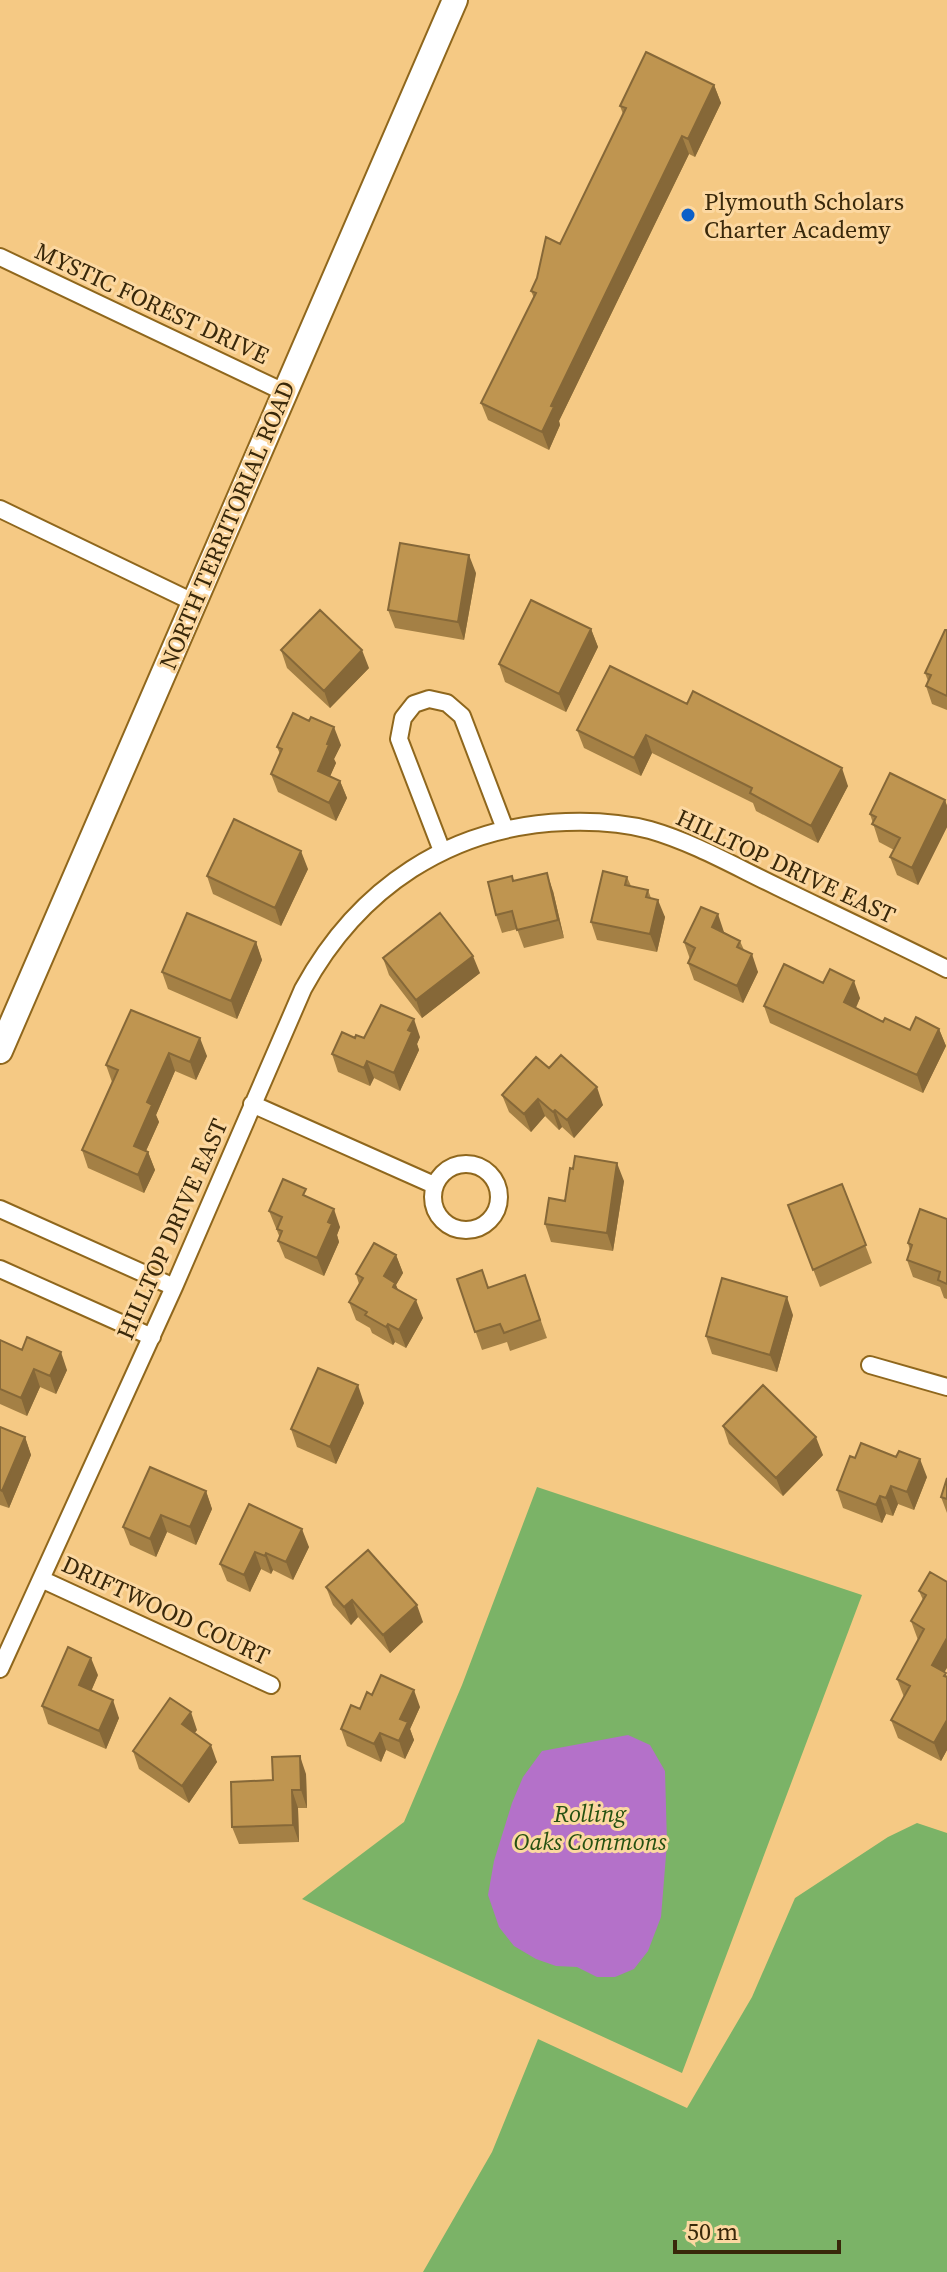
<svg xmlns="http://www.w3.org/2000/svg" width="947" height="2272" viewBox="0 0 947 2272" font-family="'Source Serif 4',serif">
<style>
.green{fill:#7bb367}
.water{fill:#b471c9}
.lines{fill:none;stroke-linecap:round;stroke-linejoin:round}
.street-casing{stroke:#8f671d;stroke-width:20}
.secondary-casing{stroke:#8f671d;stroke-width:28}
.street{stroke:#fff;stroke-width:16}
.secondary{stroke:#fff;stroke-width:24}
.wall{fill:#a48045}
.shaded-wall{fill:#866838}
.building{fill:#bf9550;stroke:#866838;stroke-width:2}
.poi-dot{fill:#0a5fc9;stroke:#fcd8a1;stroke-width:3}
.labels{text-anchor:middle;dominant-baseline:central;stroke-width:6;stroke-linejoin:round;paint-order:stroke}
.poi-label{font-size:24px;fill:#39280a;stroke:#fcd8a1;text-anchor:start}
.street-label{font-size:24px;fill:#39280a;stroke:#fcd8a1}
.park-label{font-size:24px;font-style:italic;fill:#255111;stroke:#fcd8a1}
</style>
<rect width="100%" height="100%" fill="#f5c984"/>
<path class="green" d="M537,1487L862,1595L682,2073L302,1899L404,1822L462,1685Z
M917,1823L947,1833V2272H423L492,2152L538,2039L687,2108L752,1997L795,1898L888,1837Z"/>
<path class="water" d="M628,1735L650,1745L665,1771L667,1843L661,1917L648,1951L634,1969L615,1977H597L577,1967L556,1966L536,1959L514,1946L499,1927L488,1895L494,1861L512,1803L523,1777L542,1751Z"/>
<g class="lines">
<defs>
<path id="street" d="M0,257L284,392
M0,509L193,602
M442,851L399,739L403,718L414,704L429,699L447,703L462,716L505,829
M252,1104L434,1185
M433 1197a33 33 0 1 1 66 0a33 33 0 1 1-66 0Z
M0,1209L174,1287
M0,1269L152,1337
M870,1365L947,1387
M41,1579L271,1685
M0,1669L174,1287L303,989C358,888 450,826 566,822C594,821 624,823 650,830C695,843 736,867 778,887C834,914 891,941 947,969"/>
<path id="secondary" d="M0,1051L455,0"/>
</defs>
<use href="#street" class="street-casing"/>
<use href="#secondary" class="secondary-casing"/>
<use href="#street" class="street"/>
<use href="#secondary" class="secondary"/>
</g>
<path class="wall" d="M714,85L721,103L695,157L689,154L559,421L560,425L549,450L488,420L481,403L534,298L531,291L560,244L623,114L620,106Z
M476,573L464,640L395,628L388,610Z
M591,629L598,647L566,712L505,682L499,664Z
M947,630V710L932,704L926,686L928,681L925,673Z
M281,650L369,668L330,708L287,668Z
M610,666L848,786L818,843L756,811L753,803L652,753L641,776L584,748L577,730Z
M341,745L334,759L336,763L330,776L340,781L347,798L336,821L278,792L271,774L280,754L277,747Z
M945,800L947,806V827L918,885L897,875L890,857L894,850L879,842L870,814Z
M308,869L281,926L213,894L207,876Z
M627,877L631,886L648,890L651,898L665,917L657,952L597,940L591,922Z
M514,881L553,891L564,938L524,948L517,929L502,933L496,915Z
M724,932L740,941L744,950L758,972L743,1003L694,980L688,963L690,959L684,942Z
M256,942L262,960L237,1019L168,989L162,972Z
M383,958L480,973L422,1018L389,975Z
M823,983L860,998L856,1008L883,1022L910,1030L939,1029L946,1046L923,1093L770,1023L764,1006Z
M131,1010L207,1056L196,1080L175,1071L156,1115L159,1122L146,1151L148,1152L155,1170L144,1193L88,1168L82,1150L112,1082L106,1065Z
M420,1037L417,1044L419,1050L400,1091L374,1078L370,1086L338,1072L332,1054L355,1038Z
M549,1068L603,1105L574,1138L562,1127L559,1130L545,1116L531,1132L509,1112L502,1095Z
M573,1169L624,1181L613,1251L551,1242L545,1224L565,1201Z
M842,1184L872,1263L820,1287L788,1205Z
M309,1198L340,1227L337,1235L339,1242L324,1276L285,1258L278,1241L280,1238L269,1211Z
M947,1219V1299L944,1298L940,1287L913,1277L907,1260L910,1251L908,1243Z
M396,1255L403,1273L396,1285L398,1290L423,1318L406,1348L395,1342L393,1345L372,1333L370,1328L356,1320L349,1302L359,1284L356,1274Z
M525,1275L547,1338L510,1351L507,1342L482,1350L457,1279L489,1288Z
M793,1315L777,1372L712,1354L706,1336Z
M0,1340L67,1370L56,1394L40,1387L27,1416L0,1404Z
M364,1403L336,1464L297,1447L291,1429Z
M723,1426L823,1455L783,1496L729,1444Z
M0,1427L25,1437L31,1455L9,1508L0,1505Z
M927,1477L914,1510L898,1504L893,1516L886,1514L882,1523L843,1508L837,1490Z
M947,1478V1513L941,1497Z
M206,1491L212,1509L196,1545L167,1532L156,1557L130,1545L123,1527Z
M249,1504L309,1547L293,1580L273,1570L271,1574L261,1569L250,1592L227,1581L220,1564Z
M930,1572L944,1672L947,1676V1750L941,1761L898,1738L891,1720L904,1697L897,1679L918,1640L911,1621L923,1600L919,1591Z
M326,1587L423,1622L390,1653L358,1617L351,1625L333,1605Z
M98,1675L91,1691L119,1718L106,1749L48,1724L42,1706Z
M372,1695L420,1707L410,1729L414,1740L405,1759L386,1750L381,1762L347,1746L341,1729L360,1709Z
M197,1730L194,1733L217,1762L189,1803L139,1769L133,1751Z
M306,1774L307,1808H298L299,1842L239,1844L232,1827L273,1780Z"/>
<path class="shaded-wall" d="M714,85L721,103L695,157L688,139Z
M682,136L689,154L559,421L560,425L549,450L542,432L551,406Z
M469,555L476,573L464,640L458,622Z
M591,629L598,647L566,712L559,694Z
M362,650L369,668L330,708L324,691Z
M334,727L341,745L334,759L336,763L325,788L318,771L327,744Z
M646,735L652,753L641,776L634,758Z
M842,768L848,786L818,843L811,826Z
M340,781L347,798L336,821L329,803Z
M945,800L947,806V827L918,885L912,868Z
M301,851L308,869L281,926L275,908Z
M547,873L553,891L564,938L558,920Z
M658,900L665,917L657,952L650,934Z
M718,914L724,932L718,945L712,927Z
M256,942L262,960L237,1019L231,1001Z
M752,954L758,972L743,1003L737,986Z
M473,956L480,973L422,1018L416,1000Z
M854,981L860,998L850,1020L844,1002Z
M414,1019L420,1037L417,1044L419,1050L400,1091L394,1073L408,1030Z
M939,1029L946,1046L923,1093L917,1075Z
M200,1038L207,1056L196,1080L190,1062Z
M169,1053L175,1071L156,1115L159,1122L140,1164L134,1146L147,1102Z
M367,1061L374,1078L370,1086L364,1068Z
M597,1087L603,1105L574,1138L567,1120Z
M538,1099L545,1116L531,1132L524,1114Z
M555,1110L562,1127L559,1130L553,1112Z
M148,1152L155,1170L144,1193L138,1175Z
M617,1163L624,1181L613,1251L607,1233Z
M334,1209L340,1227L337,1235L339,1242L324,1276L317,1258L328,1222Z
M396,1255L403,1273L396,1285L402,1300L384,1276Z
M787,1297L793,1315L777,1372L770,1355Z
M416,1300L423,1318L406,1348L399,1330Z
M388,1324L395,1342L393,1345L386,1327Z
M61,1352L67,1370L56,1394L50,1376Z
M34,1369L40,1387L27,1416L21,1398Z
M358,1385L364,1403L336,1464L330,1447Z
M25,1437L31,1455L9,1508L2,1491Z
M816,1437L823,1455L783,1496L776,1478Z
M920,1459L927,1477L914,1510L907,1492Z
M891,1486L898,1504L893,1516L886,1498Z
M206,1491L212,1509L196,1545L190,1527Z
M880,1496L886,1514L882,1523L876,1505Z
M161,1515L167,1532L156,1557L150,1539Z
M302,1529L309,1547L293,1580L286,1562Z
M255,1552L261,1569L250,1592L244,1575Z
M266,1553L273,1570L271,1574L265,1556Z
M352,1600L358,1617L351,1625L344,1607Z
M417,1605L423,1622L390,1653L383,1635Z
M947,1638V1668L938,1683L932,1665Z
M91,1658L98,1675L86,1703L79,1685Z
M414,1690L420,1707L410,1729L414,1740L405,1759L399,1741L400,1719Z
M113,1700L119,1718L106,1749L99,1731Z
M191,1712L197,1730L188,1742L182,1724Z
M947,1720V1750L941,1761L934,1743Z
M380,1733L386,1750L381,1762L374,1744Z
M211,1745L217,1762L189,1803L182,1786Z
M300,1756L306,1774L307,1808L301,1790Z
M292,1790L298,1808L299,1842L293,1825Z"/>
<path class="building" d="M646,52L714,85L688,139L682,136L551,406L554,407L542,432L481,403L536,293L531,291L537,278L546,237L560,244L626,108L620,106Z
M400,543L469,555L458,622L388,610Z
M531,600L591,629L559,694L499,664Z
M320,610L362,650L324,691L281,650Z
M945,630H947V696L926,686L931,675L925,673Z
M610,666L687,704L693,691L842,768L811,826L750,793L752,788L646,735L634,758L577,730Z
M293,713L309,721L311,717L334,727L327,744L329,745L318,771L340,781L329,803L271,774L282,749L277,747Z
M890,773L945,800L912,868L890,857L900,838L872,824L876,817L870,814Z
M234,819L301,851L275,908L207,876Z
M603,871L627,877L625,885L648,890L646,897L658,900L650,934L591,922Z
M547,873L558,920L517,930L512,911L496,915L488,882L512,876L513,881Z
M701,907L718,914L712,927L740,941L737,947L752,954L737,986L688,963L695,948L684,942Z
M187,913L256,942L231,1001L162,972Z
M440,913L473,956L416,1000L383,958Z
M784,964L823,983L830,969L854,981L844,1002L883,1022L885,1018L910,1030L916,1017L939,1029L917,1075L764,1006Z
M381,1005L414,1019L408,1030L412,1032L394,1073L367,1061L364,1068L332,1054L342,1032L355,1038L356,1035L364,1038Z
M131,1010L200,1038L190,1062L169,1053L147,1102L152,1105L134,1146L148,1152L138,1175L82,1150L118,1070L106,1065Z
M561,1055L597,1087L567,1120L555,1110L553,1112L538,1099L524,1114L502,1095L536,1057L549,1068Z
M575,1156L617,1163L607,1233L545,1224L549,1198L565,1201L570,1168L573,1169Z
M283,1179L306,1189L303,1195L334,1209L328,1222L332,1224L317,1258L278,1241L282,1231L277,1229L282,1217L269,1211Z
M842,1184L866,1245L813,1270L788,1205Z
M920,1209L947,1219V1284L938,1280L940,1272L907,1260L912,1245L908,1243Z
M374,1243L396,1255L384,1276L395,1283L393,1287L416,1300L399,1330L388,1324L386,1327L365,1315L367,1312L349,1302L363,1278L356,1274Z
M482,1270L488,1288L525,1275L540,1320L504,1333L500,1324L475,1332L457,1279Z
M722,1278L787,1297L770,1355L706,1336Z
M27,1337L61,1352L50,1376L34,1369L21,1398L0,1389V1340L22,1350Z
M318,1368L358,1385L330,1447L291,1429Z
M763,1385L816,1437L776,1478L723,1426Z
M0,1427L25,1437L2,1491L0,1490Z
M861,1443L896,1457L899,1451L920,1459L907,1492L891,1486L886,1498L880,1496L876,1505L837,1490L850,1456L855,1458Z
M150,1467L206,1491L190,1527L161,1515L150,1539L123,1527Z
M947,1478V1499L941,1497Z
M249,1504L302,1529L286,1562L266,1553L265,1556L255,1552L244,1575L220,1564Z
M368,1550L417,1605L383,1635L352,1600L344,1607L326,1587Z
M930,1572L947,1582V1638L932,1665L946,1673L944,1676L947,1677V1720L934,1743L891,1720L910,1686L897,1679L924,1629L911,1621L926,1595L919,1591Z
M68,1647L91,1658L79,1685L113,1700L99,1731L42,1706Z
M381,1675L414,1690L400,1719L408,1722L399,1741L380,1733L374,1744L341,1729L351,1705L360,1709L367,1692L372,1695Z
M170,1698L191,1712L182,1724L211,1745L182,1786L133,1751Z
M300,1756L301,1790H292L293,1825L232,1827L231,1782L273,1780L272,1757Z"/>
<circle class="poi-dot" cx="688" cy="215" r="8"/>
<g class="labels">
<g class="poi-label">
<text x="704" y="201">Plymouth Scholars<tspan x="704" dy="28">Charter Academy</tspan></text>
</g>
<g class="street-label">
<text transform="translate(152 303) rotate(25)">MYSTIC FOREST DRIVE</text>
<text transform="translate(227 525) rotate(-67)">NORTH TERRITORIAL ROAD</text>
<text transform="translate(786 866) rotate(25)">HILLTOP DRIVE EAST</text>
<text transform="translate(172 1229) rotate(-66)">HILLTOP DRIVE EAST</text>
<text transform="translate(166 1610) rotate(25)">DRIFTWOOD COURT</text>
</g>
<g class="park-label">
<text x="590" y="1813">Rolling<tspan x="590" dy="28">Oaks Commons</tspan></text>
</g>
</g>
<path d="M675 2240v12h164v-12" fill="none" stroke="#39280a" stroke-width="4"/>
<text x="687" y="2240" font-size="24" fill="#39280a" stroke="#fcd8a1" stroke-width="6" paint-order="stroke">50 m</text>
</svg>
